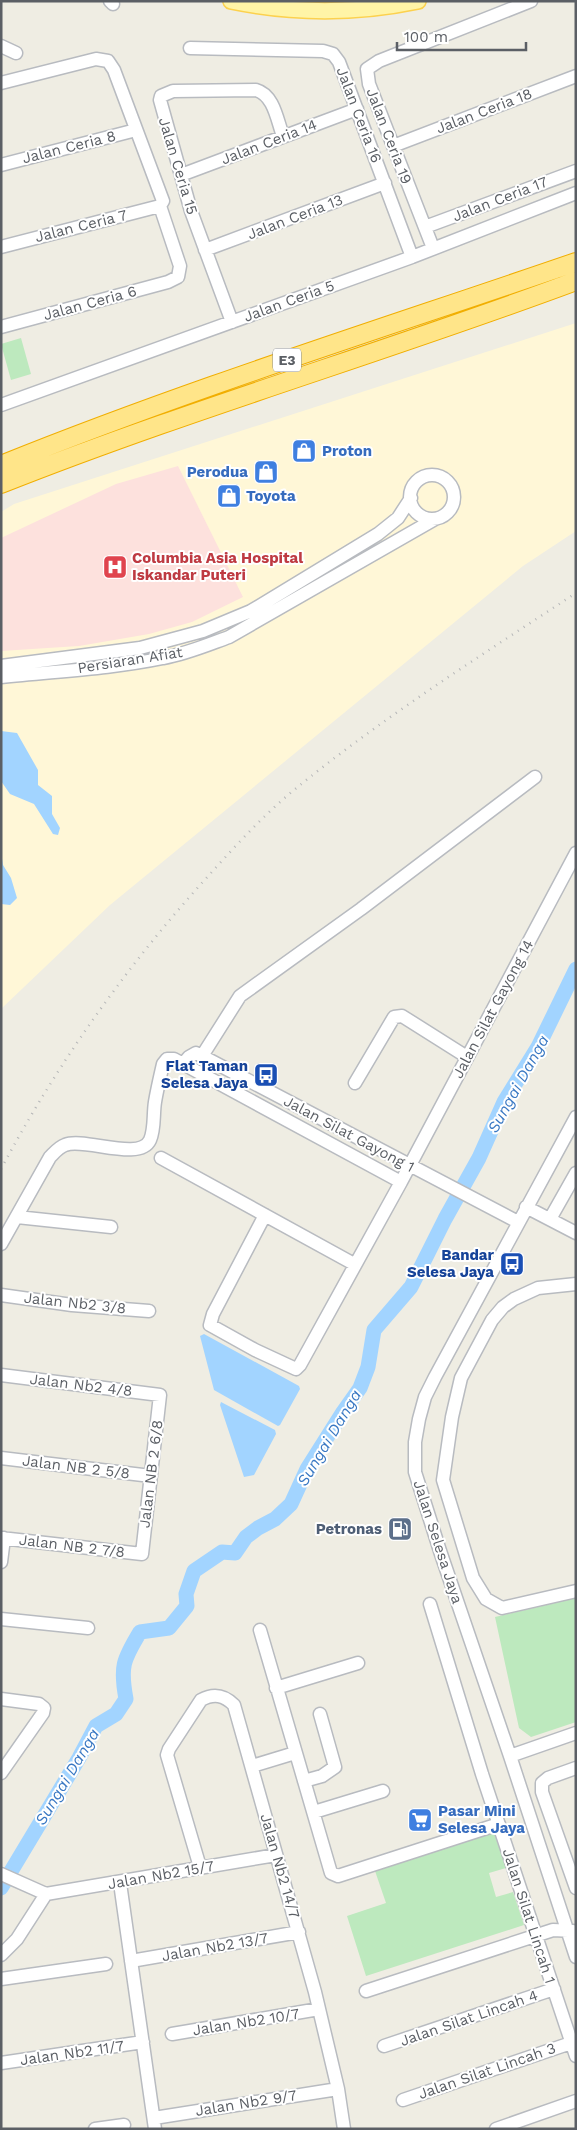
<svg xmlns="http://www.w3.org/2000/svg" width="577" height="2130" viewBox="0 0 577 2130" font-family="'Work Sans',sans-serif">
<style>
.commercial{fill:#fff7d7}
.medical{fill:#fde1dd}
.green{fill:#bde9be}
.water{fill:#a2d4ff}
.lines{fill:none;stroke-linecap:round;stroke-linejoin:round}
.river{stroke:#a2d4ff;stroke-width:15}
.minor-casing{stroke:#b8bbc0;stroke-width:15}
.major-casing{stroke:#fcd14e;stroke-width:18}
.highway-casing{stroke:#f1ae00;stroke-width:20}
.minor{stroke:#fff;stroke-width:12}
.major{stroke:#fff4a7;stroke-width:15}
.highway{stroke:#ffe589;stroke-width:18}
.rail{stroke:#b6b7b8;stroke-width:2.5;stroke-dasharray:1 6;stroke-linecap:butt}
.labels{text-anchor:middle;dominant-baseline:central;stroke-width:4;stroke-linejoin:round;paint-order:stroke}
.shield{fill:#fff;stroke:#8c8f93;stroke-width:1}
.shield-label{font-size:14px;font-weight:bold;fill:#5b5f65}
.street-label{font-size:15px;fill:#5b5f65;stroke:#fff}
.shop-label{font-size:15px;font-weight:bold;fill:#366cbe;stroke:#fff;text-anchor:start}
.health-label{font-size:15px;font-weight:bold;fill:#be3a42;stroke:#fff;text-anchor:start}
.transit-label{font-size:15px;font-weight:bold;fill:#164399;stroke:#fff;text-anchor:end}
.service-label{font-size:15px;font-weight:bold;fill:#4e5e75;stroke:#fff;text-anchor:end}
.water-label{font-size:16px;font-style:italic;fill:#3978c3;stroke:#fff}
</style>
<rect width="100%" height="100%" fill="#efede3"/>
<path class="commercial" d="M576,323V531L523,566L110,905L1,1009V512L14,504Z"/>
<path class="medical" d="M178,466L243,597L192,622L149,634L79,646L1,651V538L116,484Z"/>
<path class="green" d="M21,338L31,374L11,380L1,344Z
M576,1598V1722L531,1737L519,1728L495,1617Z
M494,1832L506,1868L489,1873L496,1897L513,1892L524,1925L366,1976L347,1916L386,1903L375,1871Z"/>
<path class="water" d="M1,731L17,733L38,770V785L52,796V814L60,828L58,835L53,834L34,804L10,794L1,781Z
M1,852L3,865L11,878L17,898L10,905L1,904Z
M204,1334L299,1386L300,1389L280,1425L278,1426L214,1390L200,1336Z
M221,1402L275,1430L276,1434L254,1475L244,1477L220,1405Z"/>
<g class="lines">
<path class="river" d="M1,1888L79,1758L96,1726L116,1714L126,1699C120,1667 123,1660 140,1632L169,1628L187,1606L186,1594L194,1571L222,1552L235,1553L246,1537L258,1528L275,1519L291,1504L307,1469L343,1412L360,1388L368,1367L374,1330L411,1287L445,1219L479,1158L504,1102L538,1047L576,969"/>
<defs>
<path id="minor" d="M110,1L113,4
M1,46L16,53
M190,48L323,51L333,54L339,62L412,257
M1,83L96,59L108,61L114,70L163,201L160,206L180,266L178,277L168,282L1,327
M393,146L576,76
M1,165L136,130
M181,175L357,109
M425,227L576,171
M1,247L160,206
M433,248L369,84L367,69L379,61L531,1
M205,250L385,183
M232,322L191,211L160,100L161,96L173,91L256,90C274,95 277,120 283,136
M1,405L412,257L576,193
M410 497a22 22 0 1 1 44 0a22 22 0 1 1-44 0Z
M1,666L140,648L203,631L251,611L378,534L398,518L411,498
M1,677C55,671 110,669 163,658C186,654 207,645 229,637L435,519
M202,1056L240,996L361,909L535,777
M183,1064L189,1057L196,1053L202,1056L518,1222
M355,1083L394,1017L402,1016L467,1057
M576,1117L435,1377L425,1397L419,1419L415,1442V1472L440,1551L510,1756L576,1957
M161,1158L354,1264
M526,1207L576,1233
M265,1215L213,1314L210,1325L255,1350L296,1369L300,1365L401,1182
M17,1217L111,1227
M550,1219L576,1173
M1,1244L50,1157C55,1152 59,1147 65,1145C84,1137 140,1162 150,1140C155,1129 153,1114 155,1102C157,1090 160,1077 163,1064L167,1059H174L401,1182L576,853
M576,1284L538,1288L514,1299L503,1307L492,1320L461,1378L452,1417L443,1480L473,1578L486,1599L502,1608L576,1591
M1,1295L72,1305L149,1311
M1,1375L160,1395L142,1554L1,1538
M1,1458L151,1476
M1,1562L4,1538
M430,1604L482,1774L576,2056
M1,1619L88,1628
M260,1630L331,1873L338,1876L499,1824
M276,1688L358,1663
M1,1699L39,1704L44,1708L43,1713L1,1773
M510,1756L576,1733
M252,1766L295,1753
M576,1768L548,1778L542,1783V1792L576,1888
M304,1781L322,1776L335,1767L320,1714
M314,1812L383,1791
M200,1867L167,1755L169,1749L201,1700C214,1693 224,1695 234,1705L315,1992L338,2089L344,2129
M1,1874L46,1894L17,1939L1,1955
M120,1883L155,2129
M46,1894L276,1855
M131,1961L299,1932
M1,1979L106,1964
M366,1991L553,1930L573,1931
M172,2034L319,2009
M384,2046L554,1989
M1,2063L143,2042
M403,2100L571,2043
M154,2118L338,2089
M95,2129L124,2125
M496,2129L576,2101"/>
<path id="major" d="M231,1C294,14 356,14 418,1"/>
<path id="highway" d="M1,465C189,389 384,328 576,262
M1,484C190,409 386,352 576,281"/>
</defs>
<use href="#minor" class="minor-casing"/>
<use href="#major" class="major-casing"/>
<use href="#highway" class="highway-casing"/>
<use href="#minor" class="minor"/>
<use href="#major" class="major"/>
<use href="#highway" class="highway"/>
<path class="rail" d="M1,1169C56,1066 123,971 201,884C230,852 260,818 294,790C382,718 480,656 576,593"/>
</g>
<defs>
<symbol id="shop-square" viewBox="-11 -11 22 22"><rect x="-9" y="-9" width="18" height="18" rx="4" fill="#3f7fe0" stroke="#fff"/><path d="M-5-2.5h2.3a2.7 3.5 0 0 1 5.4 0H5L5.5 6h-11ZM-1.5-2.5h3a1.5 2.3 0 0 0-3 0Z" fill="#fff"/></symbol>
<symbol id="hospital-square" viewBox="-11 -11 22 22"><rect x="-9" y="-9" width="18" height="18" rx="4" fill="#e0444e" stroke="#fff"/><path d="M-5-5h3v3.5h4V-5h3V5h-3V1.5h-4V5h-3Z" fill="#fff"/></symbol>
<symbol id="bus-square" viewBox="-11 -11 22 22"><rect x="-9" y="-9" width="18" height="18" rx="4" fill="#1a4fb4" stroke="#fff"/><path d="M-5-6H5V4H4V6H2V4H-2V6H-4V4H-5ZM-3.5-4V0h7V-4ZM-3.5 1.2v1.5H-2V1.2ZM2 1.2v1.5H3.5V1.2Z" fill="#fff"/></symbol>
<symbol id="fuel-square" viewBox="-11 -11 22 22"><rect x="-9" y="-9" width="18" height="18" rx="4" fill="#5c6f8a" stroke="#fff"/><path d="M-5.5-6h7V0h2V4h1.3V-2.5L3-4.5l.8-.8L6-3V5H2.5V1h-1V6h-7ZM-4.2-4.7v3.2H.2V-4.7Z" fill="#fff"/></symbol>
<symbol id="supermarket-square" viewBox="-11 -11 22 22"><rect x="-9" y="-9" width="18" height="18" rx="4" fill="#3f7fe0" stroke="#fff"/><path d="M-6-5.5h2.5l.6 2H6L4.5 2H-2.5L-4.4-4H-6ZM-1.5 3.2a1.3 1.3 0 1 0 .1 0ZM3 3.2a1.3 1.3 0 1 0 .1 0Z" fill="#fff"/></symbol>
</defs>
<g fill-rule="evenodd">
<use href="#shop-square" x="290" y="437" width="28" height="28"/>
<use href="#shop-square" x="252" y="458" width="28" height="28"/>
<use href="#shop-square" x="215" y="482" width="28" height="28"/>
<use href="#hospital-square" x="101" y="553" width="28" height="28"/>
<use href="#bus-square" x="252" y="1061" width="28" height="28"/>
<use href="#bus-square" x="498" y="1250" width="28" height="28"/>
<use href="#fuel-square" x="386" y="1515" width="28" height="28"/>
<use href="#supermarket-square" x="406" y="1806" width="28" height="28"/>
</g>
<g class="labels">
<rect class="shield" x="273" y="348.5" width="28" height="23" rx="4"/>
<g class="shield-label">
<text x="287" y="360">E3</text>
</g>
<g class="street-label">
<text transform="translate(484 111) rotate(-21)">Jalan Ceria 18</text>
<text transform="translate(359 115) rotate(69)">Jalan Ceria 16</text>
<text transform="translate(389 136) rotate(69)">Jalan Ceria 19</text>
<text transform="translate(269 142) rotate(-21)">Jalan Ceria 14</text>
<text transform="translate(69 147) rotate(-14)">Jalan Ceria 8</text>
<text transform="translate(178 166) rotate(73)">Jalan Ceria 15</text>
<text transform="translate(500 199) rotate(-21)">Jalan Ceria 17</text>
<text transform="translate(295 217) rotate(-21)">Jalan Ceria 13</text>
<text transform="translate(81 226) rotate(-14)">Jalan Ceria 7</text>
<text transform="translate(289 301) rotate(-20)">Jalan Ceria 5</text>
<text transform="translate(90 303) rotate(-15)">Jalan Ceria 6</text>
<text transform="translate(130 660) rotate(-9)">Persiaran Afiat</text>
<text transform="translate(493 1009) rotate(-62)">Jalan Silat Gayong 14</text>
<text transform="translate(349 1134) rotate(28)">Jalan Silat Gayong 1</text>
<text transform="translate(75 1303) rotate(6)">Jalan Nb2 3/8</text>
<text transform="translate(81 1385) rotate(7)">Jalan Nb2 4/8</text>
<text transform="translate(76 1467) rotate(7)">Jalan NB 2 5/8</text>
<text transform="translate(151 1474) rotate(-83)">Jalan NB 2 6/8</text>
<text transform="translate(438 1542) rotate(72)">Jalan Selesa Jaya</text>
<text transform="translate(72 1546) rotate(7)">Jalan NB 2 7/8</text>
<text transform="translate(280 1866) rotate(74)">Jalan Nb2 14/7</text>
<text transform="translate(161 1875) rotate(-10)">Jalan Nb2 15/7</text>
<text transform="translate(529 1916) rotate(72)">Jalan Silat Lincah 1</text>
<text transform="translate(215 1947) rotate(-10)">Jalan Nb2 13/7</text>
<text transform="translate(469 2018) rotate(-19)">Jalan Silat Lincah 4</text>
<text transform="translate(246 2022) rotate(-9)">Jalan Nb2 10/7</text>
<text transform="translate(72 2053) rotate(-8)">Jalan Nb2 11/7</text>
<text transform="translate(487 2071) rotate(-19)">Jalan Silat Lincah 3</text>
<text transform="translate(246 2103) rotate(-9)">Jalan Nb2 9/7</text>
</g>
<g class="shop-label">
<text x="322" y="451">Proton</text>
<text x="248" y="472" text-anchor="end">Perodua</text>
<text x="246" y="496">Toyota</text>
<text x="438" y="1811">Pasar Mini<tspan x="438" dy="17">Selesa Jaya</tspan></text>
</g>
<g class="health-label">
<text x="132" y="558">Columbia Asia Hospital<tspan x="132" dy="17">Iskandar Puteri</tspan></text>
</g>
<g class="transit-label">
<text x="248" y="1066">Flat Taman<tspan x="248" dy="17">Selesa Jaya</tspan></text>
<text x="494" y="1255">Bandar<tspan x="494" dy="17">Selesa Jaya</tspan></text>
</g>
<g class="service-label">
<text x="382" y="1529">Petronas</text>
</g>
<g class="water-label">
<text transform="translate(518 1084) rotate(-61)">Sungai Danga</text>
<text transform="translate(329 1438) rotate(-59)">Sungai Danga</text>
<text transform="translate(67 1777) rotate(-59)">Sungai Danga</text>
</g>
</g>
<rect width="577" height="2130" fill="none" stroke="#5b5f65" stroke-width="5"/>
<path d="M397 42v8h129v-8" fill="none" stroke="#5b5f65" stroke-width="2.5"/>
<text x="404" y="42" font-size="15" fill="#5b5f65" stroke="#ffffff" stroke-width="4" paint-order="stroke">100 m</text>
</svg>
